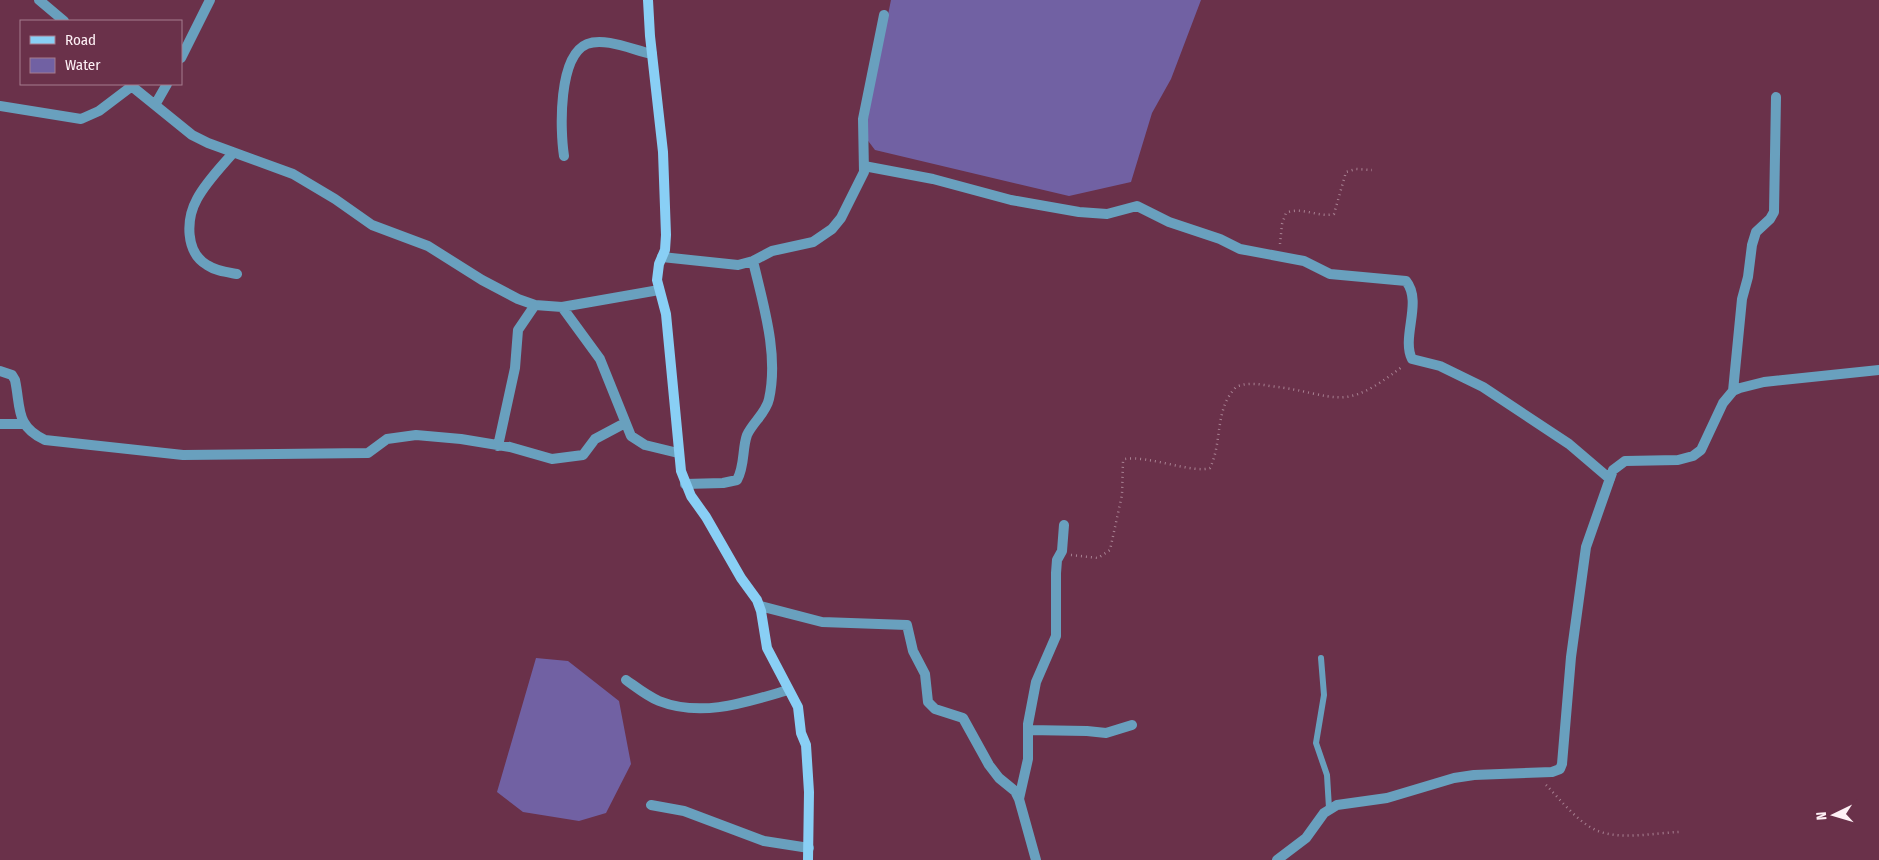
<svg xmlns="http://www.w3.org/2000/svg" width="1879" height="860" viewBox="0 0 1879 860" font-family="'Fira Sans Condensed',sans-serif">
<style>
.water{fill:#7161a3}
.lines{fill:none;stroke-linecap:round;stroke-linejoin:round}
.path{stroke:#a88192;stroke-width:2.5;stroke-dasharray:1 4;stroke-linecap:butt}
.lane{stroke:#69a0be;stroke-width:6}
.street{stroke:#69a0be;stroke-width:10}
.secondary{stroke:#89cff5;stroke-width:10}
</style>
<rect width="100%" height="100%" fill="#6a314a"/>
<path class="water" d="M891,0H1201L1171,79L1152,113L1131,182L1069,196L875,150L866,138L869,108Z
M536,658L568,661L619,701L631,764L606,813L579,821L523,812L497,792Z"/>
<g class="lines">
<path class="path" d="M1280,244L1282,224L1286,213C1301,206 1319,218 1334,214L1346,172L1356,169L1372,170
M1071,555L1098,558L1110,550L1122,495L1123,461L1125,459C1147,455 1195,474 1210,468C1223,441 1214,410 1236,387C1247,382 1259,384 1270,386C1340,394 1340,415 1403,366
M1546,785C1561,800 1578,823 1598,831C1621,840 1654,833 1679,832"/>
<path class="lane" d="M1321,658L1324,695L1316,743L1327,775L1329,808"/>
<path class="street" d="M39,0L64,21
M181,58L210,0
M129,84L192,135L208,143L293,174L335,199L372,225L428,246L482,280L518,299L535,305L562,307L659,290
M155,105L167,84
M0,106L81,119L99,111L132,86
M233,153C221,167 206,182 197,199C186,219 185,252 207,265C216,271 226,272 237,274
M564,156C560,130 558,56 587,44C605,37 633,50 652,54
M864,166L933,179L1011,200L1079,212L1107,214L1137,206L1169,222L1220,239L1240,249L1304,261L1330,274L1406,281C1423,302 1401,337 1412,359L1440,366L1483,387L1569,444L1610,479
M662,257L738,265L753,261L772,251L813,242L832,229L841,218L864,172L863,119L884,15
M562,307L600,359L631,436L645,445L678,453
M0,371L12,375L15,380C21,408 15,426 45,440L183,455L368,453L387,439L416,435L461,439L510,447L552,459L583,455L595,439L625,423
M1733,391L1742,299L1748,277L1752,245L1756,232L1770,219L1774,212L1776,97
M0,424H23
M498,446L515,368L518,330L535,305
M685,484L723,483L737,480C745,466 742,449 747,435C753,422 766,413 769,399C779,354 763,304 753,261
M760,606L822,622L907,625L913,651L925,674L928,702L935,709L963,718L989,765L999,778L1015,791L1019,799L1036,860
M626,680C636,687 647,696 659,701C702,718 747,702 788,690
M1028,730L1087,731L1106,733L1132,725
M1019,799L1028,759V724L1036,682L1056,636V573L1057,560L1062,551L1064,525
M651,805L684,811L764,841L809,848
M1277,860L1306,838L1324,813L1337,805L1387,798L1454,778L1474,775L1552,772L1560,769L1562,764L1571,657L1586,547L1613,470L1625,461L1678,460L1693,456L1701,450L1723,403L1733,391L1740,388L1764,382L1879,370"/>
<path class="secondary" d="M648,0L650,36L663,152L666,235L665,250L659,264L657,280L666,314L681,471L691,496L706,517L741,578L757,600L761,611L767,648L798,707L801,733L806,745L809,792L808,860"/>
</g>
<rect x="20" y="20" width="162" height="65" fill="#6a314a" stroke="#a57d8e"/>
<rect x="30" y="36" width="25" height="8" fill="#89cff5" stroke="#a57d8e"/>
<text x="65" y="45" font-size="15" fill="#fef0f5">Road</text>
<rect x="30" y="58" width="25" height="15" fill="#7161a3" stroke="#a57d8e"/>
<text x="65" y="70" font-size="15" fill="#fef0f5">Water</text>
<g transform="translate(1834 815) rotate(265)" stroke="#6a314a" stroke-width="4" paint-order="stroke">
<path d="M0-4L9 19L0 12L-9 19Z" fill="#fef0f5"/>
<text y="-8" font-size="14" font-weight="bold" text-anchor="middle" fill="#fef0f5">N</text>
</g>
</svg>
